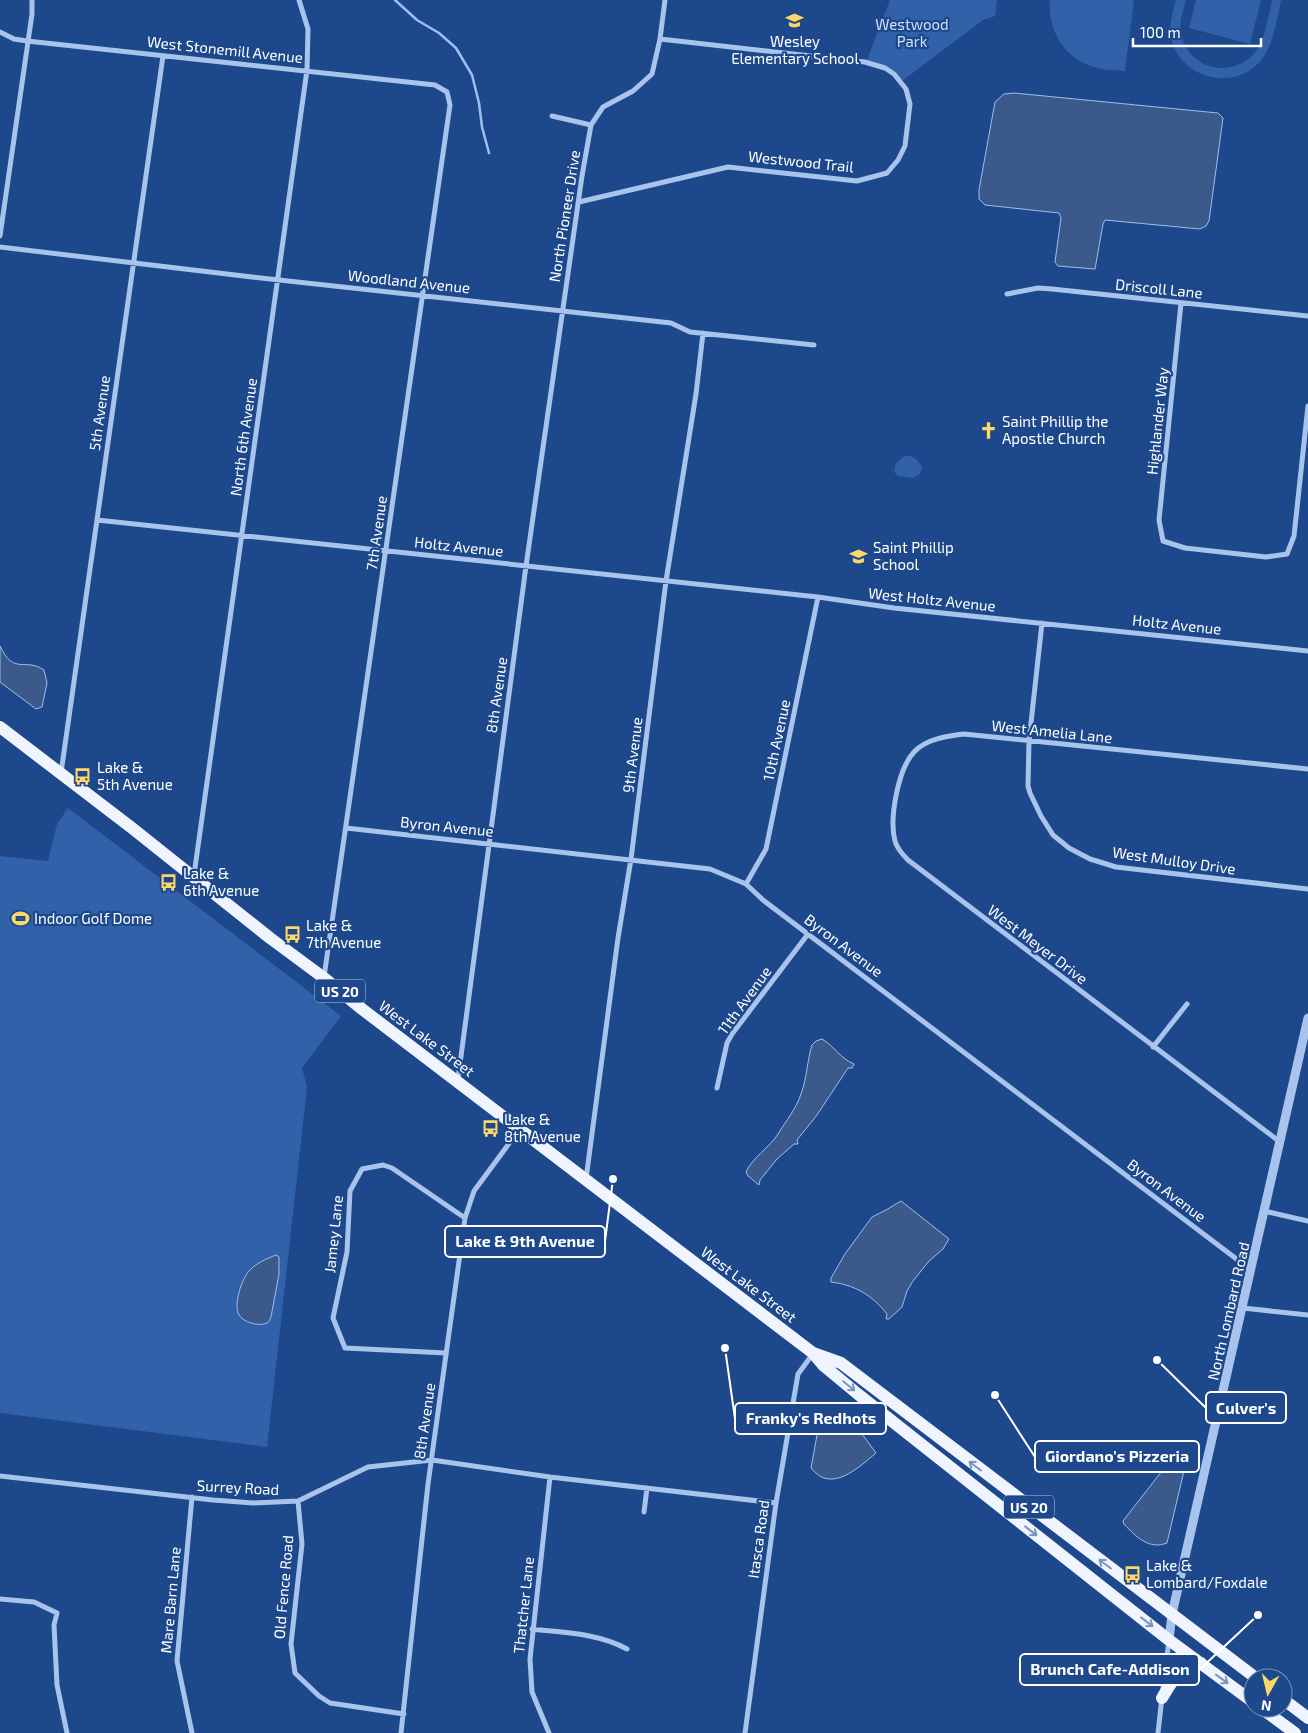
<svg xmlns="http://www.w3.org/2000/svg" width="1308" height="1733" viewBox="0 0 1308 1733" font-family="'Exo 2',sans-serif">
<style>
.green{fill:#3161a9}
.water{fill:#3b5a8b;stroke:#9cbfee}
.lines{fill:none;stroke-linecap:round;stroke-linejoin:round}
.stream{stroke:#9cbfee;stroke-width:2.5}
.minor{stroke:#a9c4ec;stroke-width:5}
.tertiary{stroke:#a9c4ec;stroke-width:9}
.primary{stroke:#eff4ff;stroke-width:12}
.oneway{stroke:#7b95bf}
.labels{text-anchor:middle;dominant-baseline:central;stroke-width:4.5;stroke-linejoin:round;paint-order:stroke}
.shield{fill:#1d488b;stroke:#bbc8dc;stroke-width:1}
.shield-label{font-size:14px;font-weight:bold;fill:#fff}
.park-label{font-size:15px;fill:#cfe0f9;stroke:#1d488b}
.poi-label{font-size:15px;fill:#fff;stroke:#1d488b;text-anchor:start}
.street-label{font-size:15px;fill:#fff;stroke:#1d488b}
.leader{fill:none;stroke:#fff;stroke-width:2}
.callout-dot{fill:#fff;stroke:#1d488b;stroke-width:2}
.callout{fill:#1d488b;stroke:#fff;stroke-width:2}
.callout-label{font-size:16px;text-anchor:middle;font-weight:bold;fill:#fff}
</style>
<rect width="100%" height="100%" fill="#1d488b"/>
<path class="green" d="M890,0H997L995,16L983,20L902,81L892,70L867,60Z
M1050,0H1134L1125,71C1112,70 1098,70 1086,64C1062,54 1047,26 1050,0Z
M1176,0H1186C1183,11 1179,22 1181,34C1188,70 1234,80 1256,51C1266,37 1268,17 1272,0H1281C1277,19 1274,43 1262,59C1238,91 1184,81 1172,42C1168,28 1172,14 1176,0Z
M1196,0H1261L1250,44L1189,28Z
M904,456C913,455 919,460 922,468L920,474L913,478L899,476L895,473C893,465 898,461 904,456Z
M68,808L341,1016L302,1068L307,1087L267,1447L0,1413V856L48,861L57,824Z"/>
<path class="water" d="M1014,93L1218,113L1223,118L1209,221L1206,226L1200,229L1105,220L1103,224L1095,269L1058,266L1055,262L1061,218L1059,213L985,205L979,199V190L995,102L1004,94Z
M0,646C14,676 25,657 44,670L47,683L42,707L36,709L0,682Z
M822,1039C834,1046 841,1059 854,1064L852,1068H848L817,1115L797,1140L798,1144H794L777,1159L760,1180L759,1185L748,1176L746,1172C752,1158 770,1147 778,1134C786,1121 796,1109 801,1094C807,1078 807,1061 812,1045L816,1041Z
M901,1201L949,1239L943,1249L929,1261L913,1281L907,1291L902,1307L889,1319H886L887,1314C872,1295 855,1285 831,1282V1278L845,1254L872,1217L886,1210Z
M276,1255L279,1257V1274L271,1317C270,1319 269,1322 267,1323C259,1327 243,1322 239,1315C233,1304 242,1279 249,1271C256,1263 266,1259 276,1255Z
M829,1407H836L854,1423L876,1453C858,1468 831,1494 811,1468L821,1413Z
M1179,1451L1187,1458L1167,1543C1149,1550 1136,1537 1124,1524L1123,1521L1176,1453Z"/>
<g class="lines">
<path class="stream" d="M395,0L417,20L439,33L456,48L472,75L479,103L482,127L489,153"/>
<path class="minor" d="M0,32L14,39L27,41L435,85L447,92L450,105L324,977
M552,116L591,125
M579,202L728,167L857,181L887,173L898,160L905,146L910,104L906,89L894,74L885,68L865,62L660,39
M0,236L32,14V0
M0,247L252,277L671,323L690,332L814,345
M1007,294L1038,288L1052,289L1308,316
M1181,303L1159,520L1163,541L1185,548L1266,557L1287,554L1294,536L1308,406
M97,520L818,597L894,608L1308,651
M1042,623L1029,741L1028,786L1030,793L1041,816L1053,835L1069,848L1090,859L1116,867L1308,889
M61,773L163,56
M346,828L710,869L746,884L763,900L1251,1270
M194,875L307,70L308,29L299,0
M746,884L766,849L818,597
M1153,1047L1187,1004
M458,1079L526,566L582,176L591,125L603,107L633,91L652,74L660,39L665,0
M717,1088L727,1043L732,1034L808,934
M1280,1142L908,860C903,855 897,849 895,841C889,819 898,769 914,752C926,739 947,736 964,734L1308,769
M586,1179L618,938L631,859L666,581L696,394L703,333
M1264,1211L1308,1221
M1243,1308L1308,1315
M446,1353L345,1348L333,1318L347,1252L350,1191L362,1169L383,1165L392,1168L465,1218
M0,1476L213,1500L253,1503L298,1501L368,1467L432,1460L550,1477L776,1503
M192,1497L177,1661L192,1733
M298,1501L302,1544L291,1644L295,1673L319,1696L330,1703L404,1714
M644,1512L647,1488
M0,1599L34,1602L57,1613L54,1625L57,1685L67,1733
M532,1629C564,1633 598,1633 627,1649
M1163,1689L1169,1640
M401,1733L428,1484L465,1218L474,1191L519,1130
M549,1733L532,1692L530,1659L550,1477
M745,1733L776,1503L798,1374L812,1355
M1158,1733L1162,1697"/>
<path class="tertiary" d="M1169,1640L1172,1614C1218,1416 1263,1217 1308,1018"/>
<path class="primary" d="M0,727L132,828L270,938L324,978L362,1009L813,1353L824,1366L859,1395L1169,1640L1253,1702
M813,1353L841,1363L1256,1678
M1162,1698C1172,1681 1180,1666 1201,1663
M1283,1699L1308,1718
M1261,1708L1295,1733"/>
</g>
<defs><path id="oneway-shaft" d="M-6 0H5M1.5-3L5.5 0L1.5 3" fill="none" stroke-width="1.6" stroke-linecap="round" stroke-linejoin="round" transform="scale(1.25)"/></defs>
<g class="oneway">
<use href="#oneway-shaft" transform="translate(849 1386) rotate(39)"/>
<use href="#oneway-shaft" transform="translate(975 1466) rotate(-143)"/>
<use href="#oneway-shaft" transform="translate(1031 1531) rotate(38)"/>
<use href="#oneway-shaft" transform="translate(1105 1564) rotate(-143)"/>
<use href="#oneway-shaft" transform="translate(1147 1622) rotate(38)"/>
<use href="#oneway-shaft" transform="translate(1222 1679) rotate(36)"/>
</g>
<defs>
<symbol id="school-bare" viewBox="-9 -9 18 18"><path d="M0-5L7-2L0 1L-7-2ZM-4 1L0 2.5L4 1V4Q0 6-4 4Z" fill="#fcd868" stroke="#1d488b" stroke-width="2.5" paint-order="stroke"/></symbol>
<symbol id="church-bare" viewBox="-9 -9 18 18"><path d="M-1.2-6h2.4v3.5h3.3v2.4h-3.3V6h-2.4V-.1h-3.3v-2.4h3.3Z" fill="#fcd868" stroke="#1d488b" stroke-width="2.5" paint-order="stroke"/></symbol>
<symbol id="bus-bare" viewBox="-9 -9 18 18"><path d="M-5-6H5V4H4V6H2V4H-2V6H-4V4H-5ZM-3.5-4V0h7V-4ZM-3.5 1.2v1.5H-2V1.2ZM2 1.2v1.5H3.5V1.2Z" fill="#fcd868" stroke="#1d488b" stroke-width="2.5" paint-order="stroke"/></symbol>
<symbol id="stadium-bare" viewBox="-9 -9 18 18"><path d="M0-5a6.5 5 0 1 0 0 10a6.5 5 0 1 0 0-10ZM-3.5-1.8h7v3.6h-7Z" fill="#fcd868" stroke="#1d488b" stroke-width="2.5" paint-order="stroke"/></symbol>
</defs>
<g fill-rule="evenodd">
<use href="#school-bare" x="782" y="8" width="25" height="25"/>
<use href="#church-bare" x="976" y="418" width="25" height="25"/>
<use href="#school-bare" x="846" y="544" width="25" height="25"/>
<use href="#bus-bare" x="70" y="764" width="25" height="25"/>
<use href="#bus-bare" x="156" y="870" width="25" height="25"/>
<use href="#stadium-bare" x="8" y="906" width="25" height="25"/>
<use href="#bus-bare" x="280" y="922" width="25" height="25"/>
<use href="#bus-bare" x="478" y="1116" width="25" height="25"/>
<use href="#bus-bare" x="1120" y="1562" width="25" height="25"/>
</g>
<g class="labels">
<g class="shield">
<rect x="315" y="979.5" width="50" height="23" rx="4"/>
<rect x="1004" y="1495.5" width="50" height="23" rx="4"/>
</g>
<g class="shield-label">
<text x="340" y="991">US 20</text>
<text x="1029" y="1507">US 20</text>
</g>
<g class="park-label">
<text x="912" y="24">Westwood<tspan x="912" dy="17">Park</tspan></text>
</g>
<g class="poi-label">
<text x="795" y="41" text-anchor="middle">Wesley<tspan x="795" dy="17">Elementary School</tspan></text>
<text x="1002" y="421">Saint Phillip the<tspan x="1002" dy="17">Apostle Church</tspan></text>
<text x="873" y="547">Saint Phillip<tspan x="873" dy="17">School</tspan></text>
<text x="97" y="767">Lake &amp;<tspan x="97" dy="17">5th Avenue</tspan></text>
<text x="183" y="873">Lake &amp;<tspan x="183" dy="17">6th Avenue</tspan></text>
<text x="34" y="918">Indoor Golf Dome</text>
<text x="306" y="925">Lake &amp;<tspan x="306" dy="17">7th Avenue</tspan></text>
<text x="504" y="1119">Lake &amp;<tspan x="504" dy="17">8th Avenue</tspan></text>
<text x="1146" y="1565">Lake &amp;<tspan x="1146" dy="17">Lombard/Foxdale</tspan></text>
</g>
<g class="street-label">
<text transform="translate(225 49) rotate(6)">West Stonemill Avenue</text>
<text transform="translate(801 161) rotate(6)">Westwood Trail</text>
<text transform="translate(564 216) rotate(-81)">North Pioneer Drive</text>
<text transform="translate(409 281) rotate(6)">Woodland Avenue</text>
<text transform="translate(1159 288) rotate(6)">Driscoll Lane</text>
<text transform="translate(99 413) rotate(-82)">5th Avenue</text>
<text transform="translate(1157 421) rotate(-84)">Highlander Way</text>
<text transform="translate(243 437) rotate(-82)">North 6th Avenue</text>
<text transform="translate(376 533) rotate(-82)">7th Avenue</text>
<text transform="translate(459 546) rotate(6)">Holtz Avenue</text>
<text transform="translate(932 599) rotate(6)">West Holtz Avenue</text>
<text transform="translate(1177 624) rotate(6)">Holtz Avenue</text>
<text transform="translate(496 695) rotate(-82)">8th Avenue</text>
<text transform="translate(1052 731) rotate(6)">West Amelia Lane</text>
<text transform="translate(776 740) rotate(-78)">10th Avenue</text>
<text transform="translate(632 755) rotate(-83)">9th Avenue</text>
<text transform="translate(447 826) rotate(6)">Byron Avenue</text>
<text transform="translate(1174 860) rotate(8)">West Mulloy Drive</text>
<text transform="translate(1038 944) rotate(37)">West Meyer Drive</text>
<text transform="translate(844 945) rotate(37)">Byron Avenue</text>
<text transform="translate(744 1000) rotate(-54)">11th Avenue</text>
<text transform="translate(427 1038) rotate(37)">West Lake Street</text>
<text transform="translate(1167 1190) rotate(37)">Byron Avenue</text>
<text transform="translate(333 1234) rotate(-84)">Jamey Lane</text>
<text transform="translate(749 1284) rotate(37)">West Lake Street</text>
<text transform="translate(1228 1311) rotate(-77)">North Lombard Road</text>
<text transform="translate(424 1421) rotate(-82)">8th Avenue</text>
<text transform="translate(238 1487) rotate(3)">Surrey Road</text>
<text transform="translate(758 1539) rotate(-82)">Itasca Road</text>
<text transform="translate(283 1587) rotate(-85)">Old Fence Road</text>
<text transform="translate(170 1600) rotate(-85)">Mare Barn Lane</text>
<text transform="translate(523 1605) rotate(-84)">Thatcher Lane</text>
</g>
</g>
<path class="leader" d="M613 1179L605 1241M1157 1360L1206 1408M725 1348L735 1419M995 1395L1035 1457M1258 1615L1199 1670"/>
<g class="callout-dot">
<circle cx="613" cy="1179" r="5"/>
<circle cx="1157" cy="1360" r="5"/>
<circle cx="725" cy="1348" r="5"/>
<circle cx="995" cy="1395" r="5"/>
<circle cx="1258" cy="1615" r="5"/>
</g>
<g class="callout">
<rect x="445" y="1226" width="160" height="31" rx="5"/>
<rect x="1206" y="1392" width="80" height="31" rx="5"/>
<rect x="735" y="1403" width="151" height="31" rx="5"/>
<rect x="1035" y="1441" width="164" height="31" rx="5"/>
<rect x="1020" y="1654" width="179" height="31" rx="5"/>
</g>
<g class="callout-label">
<text x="525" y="1247">Lake &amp; 9th Avenue</text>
<text x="1246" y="1414">Culver's</text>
<text x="811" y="1424">Franky's Redhots</text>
<text x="1117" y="1462">Giordano's Pizzeria</text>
<text x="1110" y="1675">Brunch Cafe-Addison</text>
</g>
<g transform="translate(1268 1693) rotate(188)"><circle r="24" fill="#1d488b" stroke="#7791b9"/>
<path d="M0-4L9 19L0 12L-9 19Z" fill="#fcd868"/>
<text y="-8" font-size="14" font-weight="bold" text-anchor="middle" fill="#ffffff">N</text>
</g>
<path d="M1133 38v8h128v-8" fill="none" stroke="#ffffff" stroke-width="2.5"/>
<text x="1140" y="38" font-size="15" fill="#ffffff" stroke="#1d488b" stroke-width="4" paint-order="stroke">100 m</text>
</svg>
